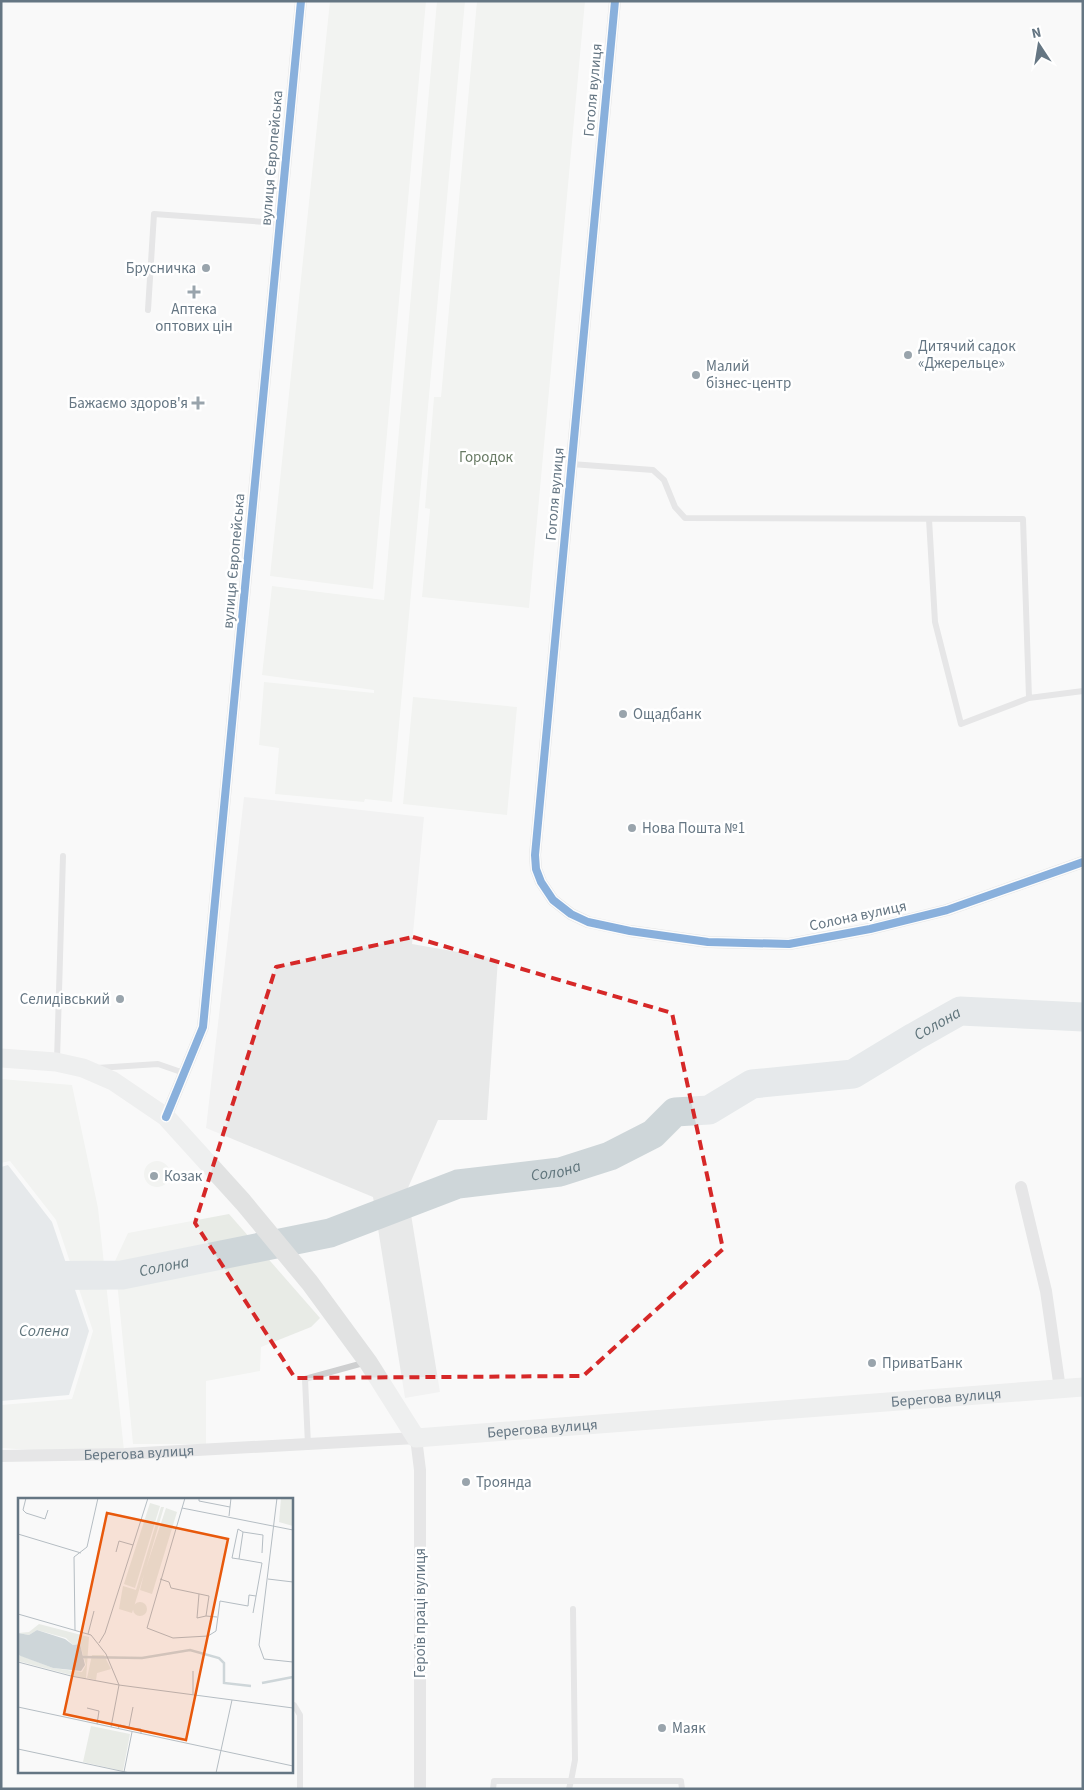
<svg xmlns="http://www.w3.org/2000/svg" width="1084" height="1790" viewBox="0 0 1084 1790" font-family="'Source Sans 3',sans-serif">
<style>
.built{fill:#e8e9e9}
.green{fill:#e8ebe6}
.water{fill:#ced6d9}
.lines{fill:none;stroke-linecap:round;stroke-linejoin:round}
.river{stroke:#ced6d9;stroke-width:29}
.lane{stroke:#cecfd0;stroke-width:6}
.street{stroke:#cecfd0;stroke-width:12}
.secondary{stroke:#e1e2e2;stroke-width:19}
.cycleway-casing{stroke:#fff;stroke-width:11}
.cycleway{stroke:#0057b8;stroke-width:8}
.marked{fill:none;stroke:#d62828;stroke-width:4;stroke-dasharray:10 6;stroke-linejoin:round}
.poi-dot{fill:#99a4ac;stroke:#fff;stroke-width:2}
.labels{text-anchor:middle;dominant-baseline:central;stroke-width:5;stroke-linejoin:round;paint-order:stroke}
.street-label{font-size:15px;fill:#657683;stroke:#fff}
.poi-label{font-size:15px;fill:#657683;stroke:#fff;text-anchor:start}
.park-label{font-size:15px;fill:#687a64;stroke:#fff}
.water-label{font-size:16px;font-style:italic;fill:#60757c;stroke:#fff}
.inset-river{fill:none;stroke:#ced6d9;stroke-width:2.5}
.inset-road{fill:none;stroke:#b5bdc3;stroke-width:1}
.view{fill:#e8590c;fill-opacity:0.15;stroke:#e8590c;stroke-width:2.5}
.inset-edge{fill:none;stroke:#657683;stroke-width:2.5}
</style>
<rect width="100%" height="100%" fill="#f9f9f9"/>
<path class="built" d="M244,797L424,817L412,944L498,959L487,1120H438L407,1190L440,1392L405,1398L373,1197L206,1128Z"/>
<path class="green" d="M330,1H426L373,589L270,576Z
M437,1H465L392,802L365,799L364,802L275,794L279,748L259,745L264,682L374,693V690L262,675L272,586L384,600Z
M477,1H585L529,608L422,597L430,509L425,508L434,397H441Z
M413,697L517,707L507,815L403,804Z
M1,1079L72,1085L98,1208L124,1450L47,1451L1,1448V1405L72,1399L93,1331L56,1220L10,1161L1,1163Z
M144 1174a13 13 0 1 1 26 0a13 13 0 1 1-26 0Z
M229,1214L320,1318L311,1327L261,1347L260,1371L206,1381V1444H133L115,1261L128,1233Z"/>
<path class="water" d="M8,1165L52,1222L89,1331L69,1395L1,1401V1167Z"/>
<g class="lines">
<path class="river" id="s1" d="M1,1276L122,1275L330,1233L458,1184L560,1172L610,1156L653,1134L675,1112L709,1110L752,1084L853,1074L914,1037L960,1011L1083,1017"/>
<path class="lane" d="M148,310L154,214L280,223
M571,464L653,470L664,480L675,507L685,518L1023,519L1029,698L1083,691
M929,519L935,622L961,724L1029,698
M57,1060L63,856
M97,1068L158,1064L184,1073
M308,1445L305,1379L367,1362
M291,1704L294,1705L300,1715V1789
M493,1789L494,1781H571L575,1760L573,1609
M569,1789L571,1781H681L682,1789"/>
<g class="street">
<path d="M615,1L535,855L536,869L541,882L553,900L571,914L588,922L630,931L708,942L789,944L870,929L947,910L1083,862"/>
<path d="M166,1117L203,1027L301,1"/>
<path d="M1021,1187L1046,1291L1060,1389"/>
<path id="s2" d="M1,1456L125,1454L416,1438L420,1470V1789"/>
</g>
<path class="secondary" id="s3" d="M1,1058L56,1062L83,1068L113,1081L166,1117L243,1202L310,1283L368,1362L416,1438L1083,1387"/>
<defs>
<path id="cycleway" d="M615,1L535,855L536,869L541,882L553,900L571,914L588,922L630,931L708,942L789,944L870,929L947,910L1083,862
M166,1117L203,1027L301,1"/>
</defs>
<use href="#cycleway" class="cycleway-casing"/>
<use href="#cycleway" class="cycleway"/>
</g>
<path d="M0 0H1084V1790H0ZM413,937L672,1013L723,1249L583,1376L295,1378L195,1223L276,967Z" fill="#f9f9f9" fill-opacity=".55" fill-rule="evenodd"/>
<path class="marked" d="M413,937L672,1013L723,1249L583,1376L295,1378L195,1223L276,967Z"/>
<g class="poi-dot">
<circle cx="206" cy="268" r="5"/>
<path d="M191.5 284.5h5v5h5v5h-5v5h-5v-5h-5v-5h5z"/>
<circle cx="908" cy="355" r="5"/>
<circle cx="696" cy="375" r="5"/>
<path d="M195.5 395.5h5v5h5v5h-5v5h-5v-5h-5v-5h5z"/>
<circle cx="623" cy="714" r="5"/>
<circle cx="632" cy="828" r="5"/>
<circle cx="120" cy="999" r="5"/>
<circle cx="154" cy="1176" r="5"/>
<circle cx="872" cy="1363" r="5"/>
<circle cx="466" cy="1482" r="5"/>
<circle cx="662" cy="1728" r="5"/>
</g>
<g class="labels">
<g class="street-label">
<text transform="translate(593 90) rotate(-85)">Гоголя вулиця</text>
<text transform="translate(272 158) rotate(-85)">вулиця Європейська</text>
<text transform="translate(555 494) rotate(-85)">Гоголя вулиця</text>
<text transform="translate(234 561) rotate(-85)">вулиця Європейська</text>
<text transform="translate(858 916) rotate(-12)">Солона вулиця</text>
<text stroke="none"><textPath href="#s3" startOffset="1119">Берегова вулиця</textPath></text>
<text stroke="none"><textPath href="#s3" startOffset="714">Берегова вулиця</textPath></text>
<text stroke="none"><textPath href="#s2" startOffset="138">Берегова вулиця</textPath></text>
<text transform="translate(420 1613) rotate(-90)">Героїв праці вулиця</text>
</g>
<g class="poi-label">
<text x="196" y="268" text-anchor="end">Брусничка</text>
<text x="194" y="309" text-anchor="middle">Аптека<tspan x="194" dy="17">оптових цін</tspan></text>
<text x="918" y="346">Дитячий садок<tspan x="918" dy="17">«Джерельце»</tspan></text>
<text x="706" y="366">Малий<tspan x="706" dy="17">бізнес-центр</tspan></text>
<text x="188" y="403" text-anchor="end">Бажаємо здоров'я</text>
<text x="633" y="714">Ощадбанк</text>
<text x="642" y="828">Нова Пошта №1</text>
<text x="110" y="999" text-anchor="end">Селидівський</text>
<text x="164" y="1176">Козак</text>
<text x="882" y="1363">ПриватБанк</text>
<text x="476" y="1482">Троянда</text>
<text x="672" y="1728">Маяк</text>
</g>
<g class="park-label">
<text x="486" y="457">Городок</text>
</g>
<g class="water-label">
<text stroke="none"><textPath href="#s1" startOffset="989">Солона</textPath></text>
<text stroke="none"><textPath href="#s1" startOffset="569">Солона</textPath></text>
<text stroke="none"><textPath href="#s1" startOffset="164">Солона</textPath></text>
<text x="44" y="1331">Солена</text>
</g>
</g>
<g transform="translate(18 1498)">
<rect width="275" height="275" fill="#f9f9f9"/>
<path d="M263,0H275V28L261,24ZM132,5L142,8L117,90L106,86ZM143,9H146L128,70L148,10L159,14L134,96L122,92L126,76L114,115L101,111L105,88L118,92ZM115 111a7 7 0 1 1 14 0a7 7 0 1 1-14 0ZM21,126L71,139L68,181L0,163V158H4L35,170L64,174L68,167L62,146L55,147L48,140L19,132L11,137L0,135L11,134ZM74,157H86L93,171L79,175L78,182L69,180ZM73,228L112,236L105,273L65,264Z" fill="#e8ebe6"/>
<path d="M19,132L47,141L55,147L62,146L67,167L63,173L35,170L0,157V135L11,137Z" fill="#ced6d9"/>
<path class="inset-river" d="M63,159L124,160L172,152L201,160L206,165V185L233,188M244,185L275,179"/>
<path class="inset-road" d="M8,0L5,12L8,15L27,21L30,12M167,0L129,130L155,140L190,138L198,133L202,103L230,108L231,97L238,98M181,0V3L212,9M259,0L241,147L246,161L275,164M164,10L275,32M211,18L213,0M225,34L245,37L244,55M0,36L63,55M98,54L101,43L115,47M221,61L214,60L220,31L225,34L221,61L244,65L235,115M142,81L151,84L153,90L191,98L188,118L199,119M250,81L275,84M181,96L179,120L188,118M0,116L73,137L88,156L101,187L275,210M57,132L56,59L69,49L80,0M70,136L76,113M81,145L87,135L130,0M0,164L53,178L101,187L93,229M175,196V173M0,209L275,268M69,210L81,213L79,226M110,230L123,231V236M100,231L102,227L111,229L115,209M0,251L112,275M106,274L114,234M198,275L214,202"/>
<path class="view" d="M89,15L210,41L168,242L46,216Z"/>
<rect width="275" height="275" class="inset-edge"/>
</g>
<rect width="1084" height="1790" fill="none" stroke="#657683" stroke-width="5"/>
<g transform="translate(1039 45) rotate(348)" stroke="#ffffff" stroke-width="4" paint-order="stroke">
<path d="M0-4L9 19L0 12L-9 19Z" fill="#657683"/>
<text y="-8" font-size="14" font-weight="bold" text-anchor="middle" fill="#657683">N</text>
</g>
</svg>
